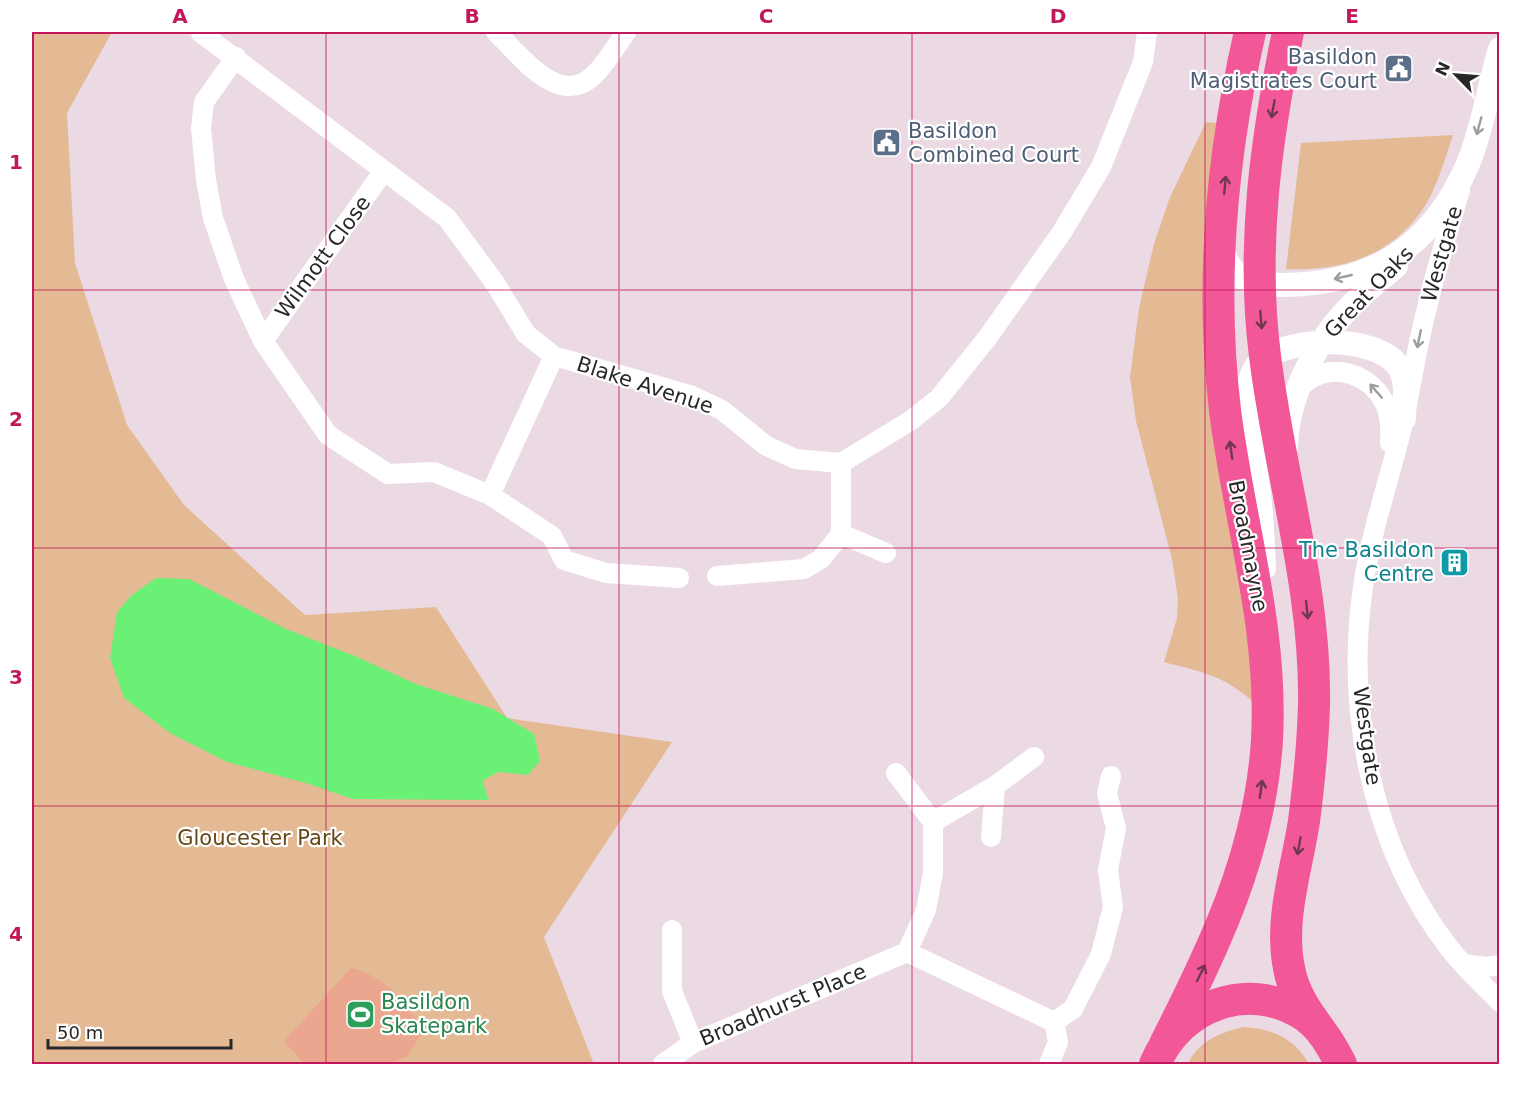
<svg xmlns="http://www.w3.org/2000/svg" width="1531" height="1096" viewBox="0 0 1531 1096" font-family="'DejaVu Sans',sans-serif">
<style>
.green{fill:#e3ba94}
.pitch{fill:#eba690}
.water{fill:#6af075}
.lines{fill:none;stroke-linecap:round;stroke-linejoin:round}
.minor{stroke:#fff;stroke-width:20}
.tertiary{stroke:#fff;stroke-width:24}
.primary{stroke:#f25797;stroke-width:32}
.oneway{stroke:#6f384f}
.oneway2{stroke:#9e9e9e}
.grid{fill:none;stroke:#c2185b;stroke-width:1.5;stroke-opacity:0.55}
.labels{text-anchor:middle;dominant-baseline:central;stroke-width:4.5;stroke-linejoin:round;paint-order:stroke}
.service-label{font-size:21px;fill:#4e5e75;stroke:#fff;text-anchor:end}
.street-label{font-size:21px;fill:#282828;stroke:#fff}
.culture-label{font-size:21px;fill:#0d838f;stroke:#fff;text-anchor:end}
.park-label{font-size:21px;fill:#654818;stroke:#fff}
.leisure-label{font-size:21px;fill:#27864d;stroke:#fff;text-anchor:start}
.neatline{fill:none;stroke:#c2185b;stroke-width:2}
.grid-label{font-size:20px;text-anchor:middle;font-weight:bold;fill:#c2185b}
</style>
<rect width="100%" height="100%" fill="#ebd9e4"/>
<path class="green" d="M32,32H112L67,113L75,263L127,425L184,505L305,615L436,607L507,718L672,742L544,937L594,1064H32Z
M1206,122L1226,124L1217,197L1259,707C1224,675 1208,674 1164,662L1177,618L1178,599L1172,559L1136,421L1130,377L1139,308L1154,244L1170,197Z
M1453,135C1444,161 1436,193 1418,216C1384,259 1338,271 1286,269L1301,143Z
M1244,1027C1273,1029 1294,1038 1309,1064H1188C1198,1041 1221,1032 1244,1027Z"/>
<path class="pitch" d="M351,968C388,977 403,1002 424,1030L407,1056L390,1064H304L284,1041Z"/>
<path class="water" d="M156,578L189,579L286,629L357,657L416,684L493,709L534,734L540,761L528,775L498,772L482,781L489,800L353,799L306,783L227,762L170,733L124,698L110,658L117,612L132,595Z"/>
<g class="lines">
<path class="minor" d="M496,32C519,54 558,108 593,76C606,64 616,46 626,32
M201,33L447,218L495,283L526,334L554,356L690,395L722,410L765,445L795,459L841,463L910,421L939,398L988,337L1062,232L1101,167L1143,62L1147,32
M236,57L204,102L201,128L206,180L213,218L234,279L263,341L328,435L388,474L434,472L490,495L552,536L564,560L606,573L679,578
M1460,190C1449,229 1436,268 1427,308C1417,345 1412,382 1404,419C1391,475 1371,530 1363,587C1345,711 1372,849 1450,949C1465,968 1483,985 1500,1002
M263,341L383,172
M1299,389C1323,360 1368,370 1384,402C1391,415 1391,429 1390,443
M490,495L554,356
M841,534L886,553
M717,576L804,569L821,559L841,534V463
M896,773L933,822V873L926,910L907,952
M995,786L1034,757
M933,822L995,786L991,837
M672,930V991L693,1043
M1463,964L1486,967L1500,965
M663,1064L693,1043L907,952L1054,1022
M1049,1064L1058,1042L1054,1022L1073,1009L1101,954L1113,907L1108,870L1116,828L1107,793L1111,776"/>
<path class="tertiary" d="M1221,246C1231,280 1248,285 1283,285C1373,284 1432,247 1468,164C1483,128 1489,86 1500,49
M1286,448C1287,400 1312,348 1344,313C1359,296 1378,282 1396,266
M1264,568C1263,543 1262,519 1259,494C1255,460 1239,404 1253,372C1269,334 1381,332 1400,369C1408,384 1404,403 1404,419"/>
<path class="primary" d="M1288,32C1266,139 1251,246 1265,356C1279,471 1316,587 1314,704C1313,743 1309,782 1304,821C1297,868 1279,920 1289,968C1293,992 1306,1011 1321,1031
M1165,1044C1215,946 1260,852 1267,740C1273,624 1239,523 1225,410C1210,284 1222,154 1250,32
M1155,1064C1180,1005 1249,979 1305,1016C1322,1028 1332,1047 1341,1064"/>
</g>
<defs><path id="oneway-shaft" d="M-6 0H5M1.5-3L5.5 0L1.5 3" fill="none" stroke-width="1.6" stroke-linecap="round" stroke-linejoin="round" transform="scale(1.5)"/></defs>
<g class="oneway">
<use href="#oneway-shaft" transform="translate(1273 109) rotate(100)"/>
<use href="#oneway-shaft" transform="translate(1225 185) rotate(-85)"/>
<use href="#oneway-shaft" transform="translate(1261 320) rotate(85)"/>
<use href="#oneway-shaft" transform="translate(1231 450) rotate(-98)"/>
<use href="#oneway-shaft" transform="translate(1307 610) rotate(84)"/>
<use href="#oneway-shaft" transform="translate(1261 789) rotate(-82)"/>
<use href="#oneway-shaft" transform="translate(1299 846) rotate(100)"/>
<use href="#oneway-shaft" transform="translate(1201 973) rotate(-64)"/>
</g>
<g class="oneway2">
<use href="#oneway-shaft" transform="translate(1479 126) rotate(105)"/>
<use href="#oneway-shaft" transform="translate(1343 277) rotate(167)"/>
<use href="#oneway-shaft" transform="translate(1419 339) rotate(102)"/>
<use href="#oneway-shaft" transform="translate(1376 391) rotate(-131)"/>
</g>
<path class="grid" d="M326,32V1064M619,32V1064M912,32V1064M1205,32V1064M32,290H1500M32,548H1500M32,806H1500"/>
<defs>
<symbol id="civic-square" viewBox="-11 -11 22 22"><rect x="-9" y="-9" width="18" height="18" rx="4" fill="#5c6f8a" stroke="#fff"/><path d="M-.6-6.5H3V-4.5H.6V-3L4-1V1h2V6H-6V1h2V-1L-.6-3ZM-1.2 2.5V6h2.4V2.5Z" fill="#fff"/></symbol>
<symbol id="building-square" viewBox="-11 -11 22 22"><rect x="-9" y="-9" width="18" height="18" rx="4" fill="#0f9aa8" stroke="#fff"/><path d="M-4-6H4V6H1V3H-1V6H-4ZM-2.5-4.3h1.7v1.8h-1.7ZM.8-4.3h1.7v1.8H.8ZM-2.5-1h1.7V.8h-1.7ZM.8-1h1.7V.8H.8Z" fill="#fff"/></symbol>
<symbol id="stadium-square" viewBox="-11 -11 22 22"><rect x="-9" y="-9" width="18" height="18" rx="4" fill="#2e9e5b" stroke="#fff"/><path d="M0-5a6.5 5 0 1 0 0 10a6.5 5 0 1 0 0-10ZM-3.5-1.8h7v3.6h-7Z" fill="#fff"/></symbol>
</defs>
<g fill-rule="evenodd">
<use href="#civic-square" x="1382" y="52" width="33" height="33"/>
<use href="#civic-square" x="870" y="126" width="33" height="33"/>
<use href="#building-square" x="1438" y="546" width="33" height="33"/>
<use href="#stadium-square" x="344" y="998" width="33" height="33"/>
</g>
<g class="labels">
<g class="service-label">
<text x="1377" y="57">Basildon<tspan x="1377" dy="24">Magistrates Court</tspan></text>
<text x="908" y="131" text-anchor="start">Basildon<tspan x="908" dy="24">Combined Court</tspan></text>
</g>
<g class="street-label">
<text transform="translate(1442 254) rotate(-74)">Westgate</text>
<text transform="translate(323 257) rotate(-54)">Wilmott Close</text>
<text transform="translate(1369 292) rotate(-46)">Great Oaks</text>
<text transform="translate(645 385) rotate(18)">Blake Avenue</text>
<text transform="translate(1248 546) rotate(79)">Broadmayne</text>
<text transform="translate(1367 736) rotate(82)">Westgate</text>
<text transform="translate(783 1005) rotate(-23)">Broadhurst Place</text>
</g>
<g class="culture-label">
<text x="1434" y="550">The Basildon<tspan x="1434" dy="24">Centre</tspan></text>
</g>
<g class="park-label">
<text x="260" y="838">Gloucester Park</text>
</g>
<g class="leisure-label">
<text x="381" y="1002">Basildon<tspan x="381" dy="24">Skatepark</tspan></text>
</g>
</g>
<rect width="1531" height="1096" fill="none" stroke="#ffffff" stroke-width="66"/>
<g transform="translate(1456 75) rotate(295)" stroke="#ffffff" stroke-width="4.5" paint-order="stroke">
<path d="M0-4.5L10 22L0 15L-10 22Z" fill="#282828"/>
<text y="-9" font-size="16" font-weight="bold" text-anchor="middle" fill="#282828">N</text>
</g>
<path d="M48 1039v9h183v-9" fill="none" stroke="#282828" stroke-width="3"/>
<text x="57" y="1039" font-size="18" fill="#282828" stroke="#ffffff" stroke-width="4.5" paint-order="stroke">50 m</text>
<rect x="33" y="33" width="1465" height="1030" class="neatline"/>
<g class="grid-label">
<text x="180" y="23">A</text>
<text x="472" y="23">B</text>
<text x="766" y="23">C</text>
<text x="1058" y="23">D</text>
<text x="1352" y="23">E</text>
<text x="16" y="169">1</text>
<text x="16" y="426">2</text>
<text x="16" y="684">3</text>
<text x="16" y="941">4</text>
</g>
</svg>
